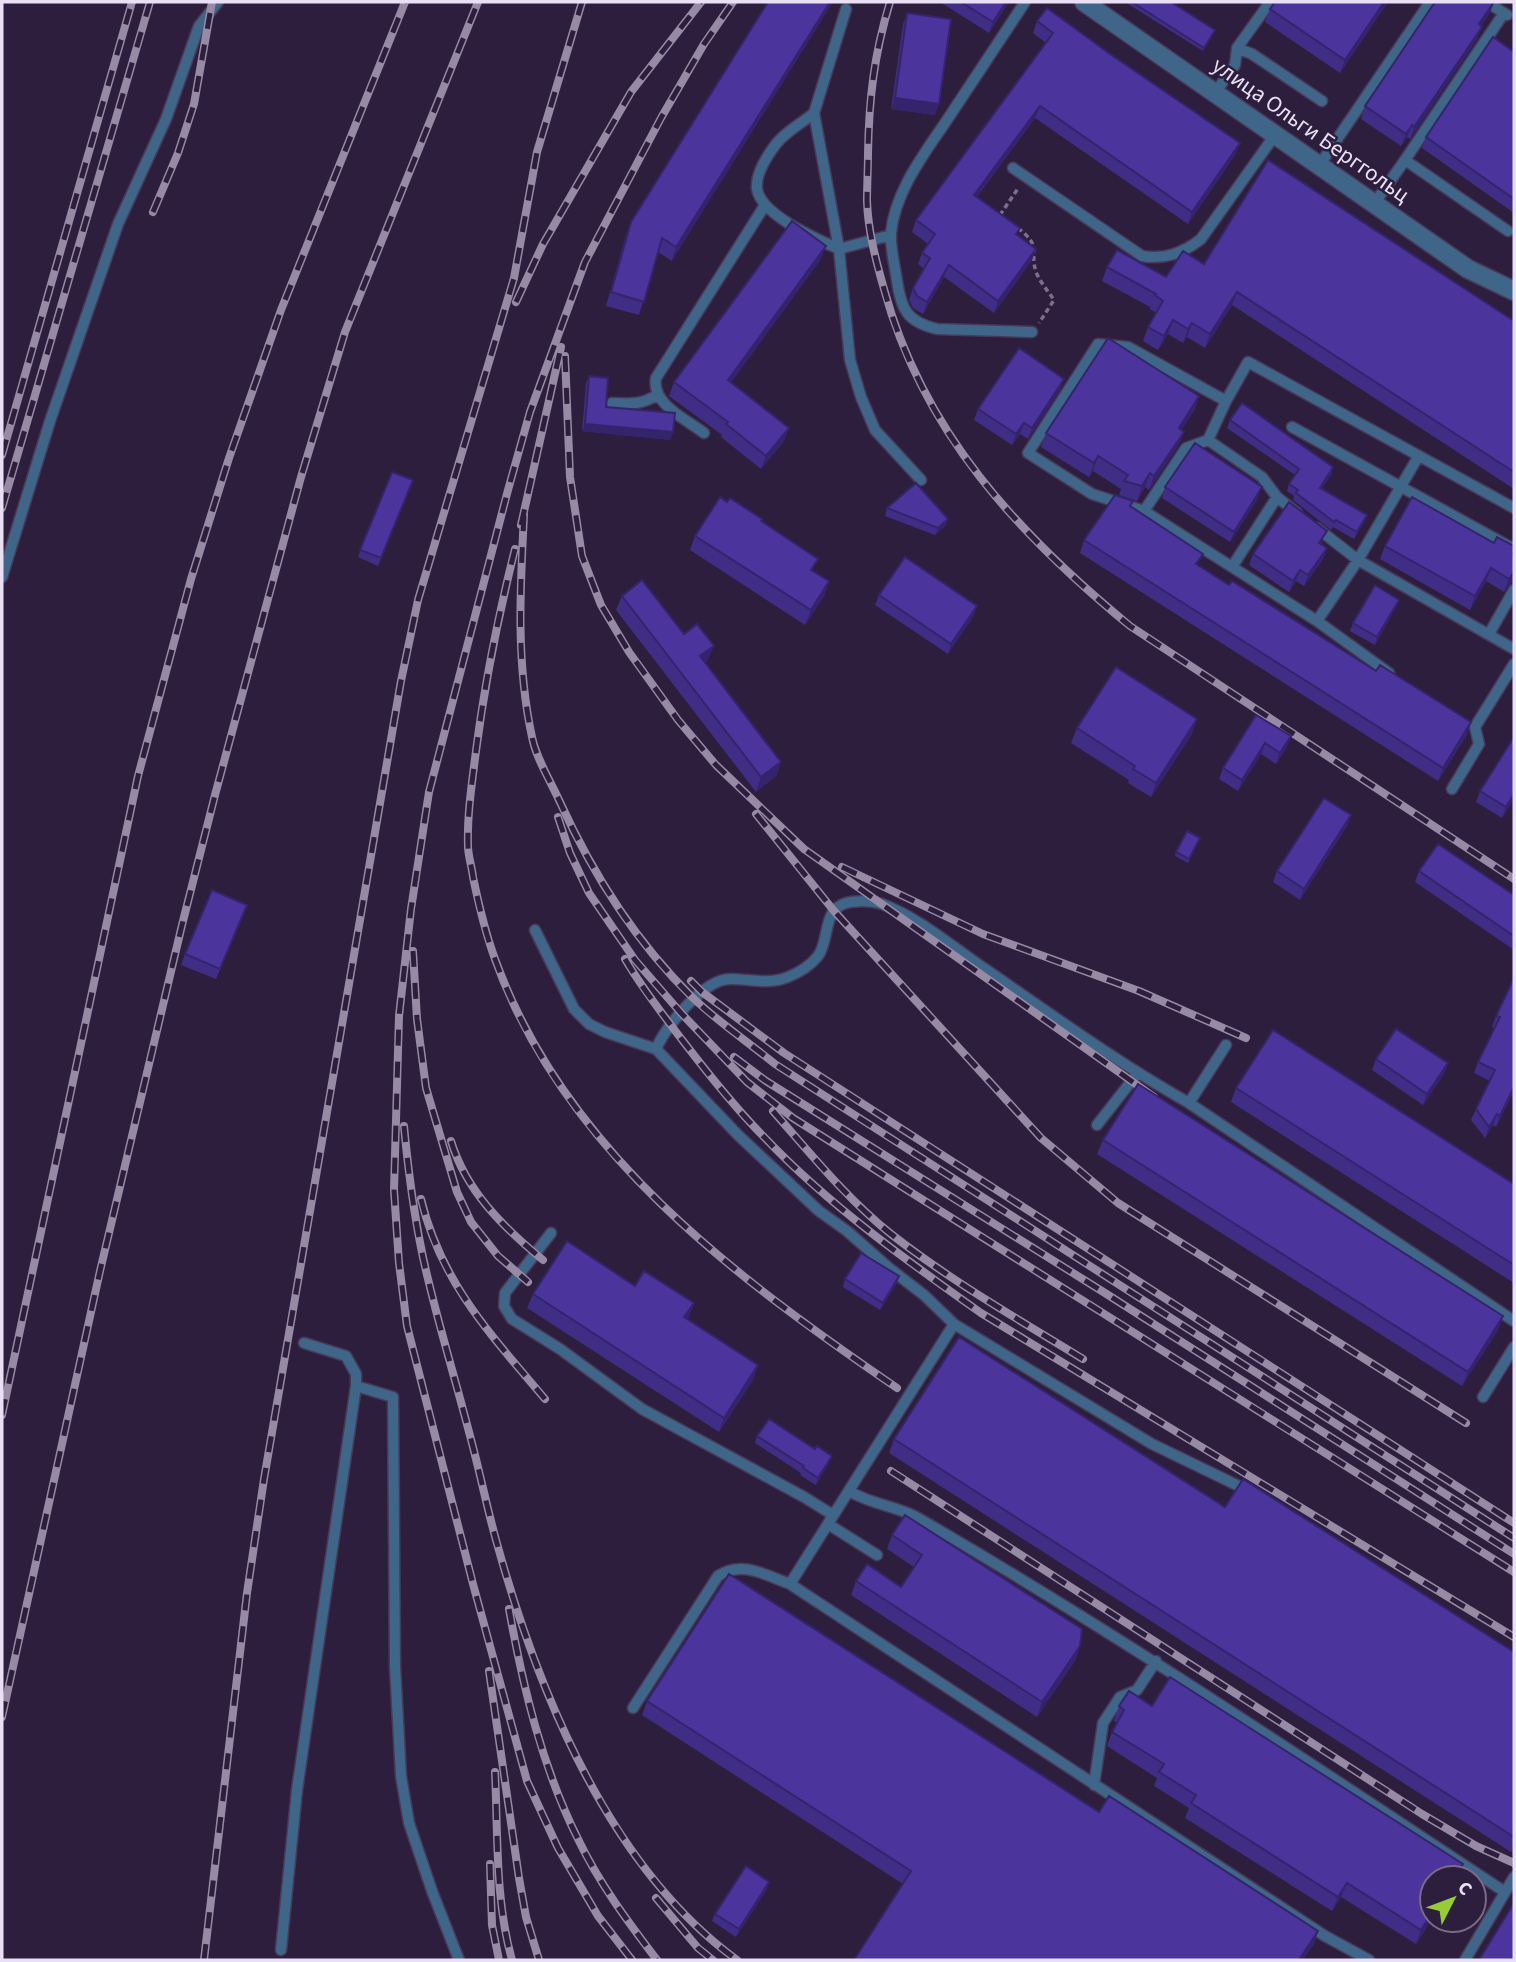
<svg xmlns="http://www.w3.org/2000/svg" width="1516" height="1962" viewBox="0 0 1516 1962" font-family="'Source Sans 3',sans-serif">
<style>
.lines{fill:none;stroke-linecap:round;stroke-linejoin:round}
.lane-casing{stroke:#483957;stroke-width:13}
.street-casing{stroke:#483957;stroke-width:21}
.path{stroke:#7d6f8a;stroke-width:3.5;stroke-dasharray:5 3.5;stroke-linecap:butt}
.lane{stroke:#3f6588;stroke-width:10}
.street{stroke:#3f6588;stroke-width:18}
.rail-casing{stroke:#978aa4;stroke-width:8}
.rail{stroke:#2e1e3d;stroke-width:5;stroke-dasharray:16;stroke-linecap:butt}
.wall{fill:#402d85}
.shaded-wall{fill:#34246c}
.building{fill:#4b349b;stroke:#34246c;stroke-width:2}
.labels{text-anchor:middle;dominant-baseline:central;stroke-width:5;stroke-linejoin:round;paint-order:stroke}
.street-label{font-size:23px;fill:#eae0f5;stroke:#2e1e3d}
</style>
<rect width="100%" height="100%" fill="#2e1e3d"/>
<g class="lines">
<defs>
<path id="lane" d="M1025,2C1001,39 976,76 951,114C928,149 895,189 891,233C890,248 895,266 897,281C901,309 907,322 937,329L1032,332
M1487,2L1507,15
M846,9L814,113L839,249L850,360L861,397L875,430L921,480
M1237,48L1252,54L1322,101
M1215,93L1235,65L1237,48L1270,2
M814,113C802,123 785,132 776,144C767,156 755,174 757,189C761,215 817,239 839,249L891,235
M1405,160L1504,13
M1319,166L1430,2
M1013,168L1142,256C1165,260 1183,253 1201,239L1275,135
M1374,204L1405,160L1508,231
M1226,401L1128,347L1098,344L1028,453L1092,494L1144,511L1317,621L1358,560L1418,457
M612,403C630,404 641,405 657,395
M1292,427L1514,549
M704,433C686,419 651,404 656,378L765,205
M1144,511L1186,448L1208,440
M1297,513L1277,497L1262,477L1208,440L1226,401L1248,362L1514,508
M1317,528L1358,560L1514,649
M1232,567L1277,497
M2,577L50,421L118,224L166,119L199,26L218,2
M1317,621L1389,673
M1489,634L1514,590
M1452,789L1479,744L1475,727L1514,664
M535,930L574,1009L589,1024L605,1032L656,1049L738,1135L819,1211L847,1231L889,1268L924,1295L954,1324L1152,1444L1249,1491
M656,1049C666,1026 704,979 730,979C750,979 769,985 788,977C798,973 810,966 818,956C830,940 822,910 846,903C856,900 873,901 882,904C918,917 954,948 985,969C1052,1015 1118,1063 1189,1103L1514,1321
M1189,1103L1226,1045
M1097,1125L1137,1074
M551,1233L505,1293L504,1306L512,1319L560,1349L642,1409L804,1497L833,1515
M954,1324L790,1584L1325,1936L1369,1960
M356,1386L393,1397L395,1667L401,1776L409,1823L432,1891L459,1960
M1483,1397L1514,1347
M849,1491C872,1505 897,1506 918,1518C1119,1634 1311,1764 1505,1892
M828,1524L877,1555
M633,1708L718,1576C742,1560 765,1575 790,1584
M1094,1785L1103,1723L1120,1697L1137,1690L1156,1661
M281,1950L297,1790L356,1386V1374L346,1356L304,1343
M1465,1960L1514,1877"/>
<path id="street" d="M1084,2L1468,269L1514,291"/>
</defs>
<use href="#lane" class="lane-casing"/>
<use href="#street" class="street-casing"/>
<path class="path" d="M1000,215L1019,187
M1018,228C1043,248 1029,249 1036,272C1040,282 1048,291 1054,300L1039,323"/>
<use href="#lane" class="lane"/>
<use href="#street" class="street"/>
<defs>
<path id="rail" d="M890,2C874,55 869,98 868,153C868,169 867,185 867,201C868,231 876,261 884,289C923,432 1018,534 1130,626L1514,879
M153,212L178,153L194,104L212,2
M516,302L543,244L631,92L701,2
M565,356L570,477L582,556L601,605L629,652L678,720L716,765L804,849L1154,1097
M2,455L132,2
M2,508L150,2
M524,515C520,590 516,663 532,737C536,758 550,780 559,800C592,873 635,941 692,997C717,1021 748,1042 775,1064L1514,1538
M521,525L561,347
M515,549C498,617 485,681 476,751C472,782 467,815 468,846C468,856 472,867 473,877C479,906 485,932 495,959C564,1151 735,1277 897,1388
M756,814L834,911L1041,1138L1118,1203L1466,1423
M558,817L570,853L589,893L635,960L681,1013L747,1082L793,1118L1514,1572
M842,867L983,934L1139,991L1246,1038
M413,951L417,1019L426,1088L457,1192L471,1222L498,1256L528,1282
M625,959C642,988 663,1015 683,1041C709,1075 736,1109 766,1139C830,1206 906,1260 981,1313L1514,1637
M691,981L702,992L784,1053L1514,1523
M734,1057L766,1081L1105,1293L1514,1554
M773,1111C810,1153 847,1199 891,1234C951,1281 1018,1319 1083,1359
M404,1126C409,1179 416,1232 429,1283C441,1333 456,1382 469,1432C479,1468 486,1504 496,1540C537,1689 608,1866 737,1960
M451,1141C466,1191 503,1227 543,1260
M421,1199C441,1283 492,1336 545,1399
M2,1415L138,776L191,579L229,458L281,310L405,2
M891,1471L1422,1814L1476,1846L1514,1863
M509,1609C523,1687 542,1767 578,1839C599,1883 628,1922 657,1960
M489,1671L519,1878L526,1917L539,1960
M2,1717L100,1271L182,925L215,795L301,477L345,332L478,2
M495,1772C498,1834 495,1900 512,1960
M490,1864L492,1925L499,1960
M656,1898L698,1948L713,1960
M204,1960L247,1593L264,1479L401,681L418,600L514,278L537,152L582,2
M632,1960L598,1916L558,1848L527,1781L473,1584L407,1326L399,1263L394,1190L399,1016L411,909L429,792L508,490L530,412L585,262L661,118L704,44L733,2"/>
</defs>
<use href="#rail" class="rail-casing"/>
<use href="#rail" class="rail"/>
</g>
<path class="wall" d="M768,2L672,261L658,252L639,315L606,306L626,235L631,222Z
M940,2H1009L989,33Z
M1125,2H1171L1215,30L1203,51Z
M1275,2H1388L1340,73L1265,22L1270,9Z
M907,13L935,115L891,109L903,24Z
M1490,13L1481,26L1477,39L1410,139L1407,137L1401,146L1361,119L1365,106Z
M1037,21L1235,155L1188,224L1035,118L977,197L1017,235L1036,249L1032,260L994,313L944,277L923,314L913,308L909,300L913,288L924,269L918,264L922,253L928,244L912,232L916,220L1046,43L1033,33Z
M1514,52V213L1422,148L1426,137Z
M821,259L731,382L784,441L761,469L721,437L722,435L669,396L674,382Z
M1204,264L1514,321V489L1232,305L1205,348L1187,337L1183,343L1168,334L1158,350L1143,341L1148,327L1156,313L1150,309V307L1102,281L1107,267L1166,277Z
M589,376L606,407L671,440L582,431L586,383Z
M1060,390L1028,439L1020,434L1012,445L974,420L978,409Z
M1199,396L1194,411L1181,430L1184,432L1178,446L1149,490L1145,487L1137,501L1119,495L1121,489L1093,471L1089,477L1041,447L1046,433Z
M1230,420L1331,475L1322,488L1367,515L1364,522L1354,539L1333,527L1331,530L1293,500L1294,496L1287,491L1289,484L1295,475L1227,428Z
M392,472L413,480L378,566L358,557Z
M1165,487L1258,498L1230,542L1162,498Z
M727,502L762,519L761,522L813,571L829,581L824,596L805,625L690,550L695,536Z
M1131,507L1199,566L1467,735L1438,781L1080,553L1084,540Z
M887,508L948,519L945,526L935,535L885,516Z
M1323,542L1321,544L1327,548L1323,559L1304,586L1296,581L1289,592L1249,565L1253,554Z
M1385,546L1514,556V584L1511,583L1504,592L1486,581L1470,610L1380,559Z
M879,595L977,606L973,617L948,654L875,605Z
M622,596L684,634L708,660L705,663L781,762L776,776L756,792L616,610Z
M1399,600L1396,607L1375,645L1350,631L1353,623Z
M1256,715L1287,747L1276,764L1261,754L1238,791L1219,779L1223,768Z
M1077,728L1192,734L1151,797L1128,783L1129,780L1071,743Z
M1514,737V799L1502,818L1476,802L1480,791Z
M1351,815L1347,826L1300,900L1273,882L1277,871Z
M1200,838L1188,863L1175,856L1176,852Z
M1419,871L1514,895V950L1415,882Z
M243,916L216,979L181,965L185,954Z
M1514,978V1094L1513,1093L1496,1127L1493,1125L1485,1138L1471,1120L1476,1109L1490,1081L1474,1073L1478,1062L1494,1028L1492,1027L1496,1016Z
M1376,1059L1444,1074L1423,1105L1372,1070Z
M1236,1088L1514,1184V1283L1231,1102Z
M1103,1140L1503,1316L1498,1330L1462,1386L1097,1154Z
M899,1276L897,1283L880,1310L843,1287L845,1279Z
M635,1286L694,1303L687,1319L753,1380L719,1432L527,1308L533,1294Z
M757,1436L829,1463L816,1485L800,1475L801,1473L755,1443Z
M894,1439L1225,1507L1514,1652V1847L1511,1852L889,1453Z
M892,1535L1080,1646L1075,1661L1037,1717L851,1595L856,1581L901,1587L914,1567L887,1549Z
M647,1701L1099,1812L1318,1931L1313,1946L903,1884L642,1715Z
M1119,1706L1432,1878V1919L1416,1944L1341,1897L1332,1911L1185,1818L1189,1808L1154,1786L1157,1778L1107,1746L1112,1732L1117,1723L1114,1721Z
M767,1889L736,1937L712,1921L715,1914Z"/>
<path class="shaded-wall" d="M830,2H833L672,261L676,247Z
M1006,2H1009L989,33L993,22Z
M1384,2H1388L1340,73L1345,60Z
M1494,2L1490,13L1474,37L1479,24Z
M1482,27L1477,39L1410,139L1414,127Z
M895,98L939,104L935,115L891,109Z
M1040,106L1035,118L970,206L974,195Z
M1412,125L1407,137L1401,146L1406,134Z
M1240,143L1235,155L1188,224L1192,212Z
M826,246L821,259L723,394L728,380Z
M1036,249L1032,260L994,313L998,301Z
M949,265L944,277L923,314L927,302Z
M1237,292L1232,305L1205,348L1210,334Z
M1173,320L1168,334L1158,350L1164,336Z
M1192,323L1187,337L1183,343L1188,329Z
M1064,379L1060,390L1028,439L1032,428Z
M1199,396L1194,411L1173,443L1179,428Z
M1024,423L1020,434L1012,445L1016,434Z
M585,424L673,432L671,440L582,431Z
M789,428L784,441L761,469L766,456Z
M1184,432L1178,446L1149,490L1154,476Z
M1098,456L1093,471L1089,477L1094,463Z
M1333,467L1331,475L1317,495L1320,488Z
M1150,473L1145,487L1137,501L1142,486Z
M1262,487L1258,498L1230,542L1234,532Z
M1367,515L1364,522L1354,539L1357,532Z
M948,519L945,526L935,535L938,528Z
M1327,548L1323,559L1304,586L1308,575Z
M1491,568L1486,581L1470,610L1475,596Z
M1300,570L1296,581L1289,592L1293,581Z
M1514,572V584L1511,583L1504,592L1509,579Z
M829,581L824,596L805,625L811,610Z
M1399,600L1396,607L1375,645L1377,637Z
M977,606L973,617L948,654L951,644Z
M714,646L708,660L695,671L700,656Z
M1197,719L1192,734L1151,797L1156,783Z
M1471,722L1467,735L1438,781L1443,768Z
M1291,736L1287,747L1276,764L1280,753Z
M1265,743L1261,754L1238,791L1242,780Z
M781,762L776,776L756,792L761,777Z
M1514,794V799L1502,818L1506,807Z
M1351,815L1347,826L1300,900L1304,889Z
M1448,1063L1444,1074L1423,1105L1427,1094Z
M1514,1087L1513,1093L1496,1127L1500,1116Z
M1497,1114L1493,1125L1485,1138L1489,1127Z
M899,1276L897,1283L880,1310L883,1303Z
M694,1303L689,1317L679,1332L684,1317Z
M1503,1316L1498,1330L1462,1386L1468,1372Z
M758,1365L753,1380L719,1432L724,1418Z
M832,1456L829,1463L816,1485L818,1478Z
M1080,1646L1075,1661L1037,1717L1042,1702Z
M1463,1864L1458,1878H1454Z
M769,1882L767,1889L736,1937L739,1929Z
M1347,1883L1341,1897L1332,1911L1338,1897Z
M1432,1913V1919L1416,1944L1421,1930Z
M1318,1931L1313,1946L1303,1960H1299Z"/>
<path class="building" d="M768,2H830L676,247L662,238L644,302L611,292L631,222Z
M961,2H1006L993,22Z
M1132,2H1171L1215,30L1204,48Z
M1275,2H1384L1345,60L1270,9Z
M1435,2H1494L1479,24L1482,27L1414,127L1412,125L1406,134L1365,106Z
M1047,8L1110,54L1240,143L1192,212L1040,106L974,195L1020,228L1016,234L1036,249L998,301L949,265L927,302L917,296L913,288L930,258L922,253L935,234L916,220L1053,33L1037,21Z
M907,13L951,19L939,104L895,98Z
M1493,37L1514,52V199L1426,137Z
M1268,160L1514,321V472L1237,292L1210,334L1192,323L1188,329L1173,320L1164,336L1148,327L1163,301L1155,295L1156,294L1107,267L1117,250L1166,277L1183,251L1204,264Z
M792,221L826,246L728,380L789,428L766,456L726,424L728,422L674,382Z
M1108,338L1199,396L1179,428L1184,432L1154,476L1150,473L1142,486L1124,481L1128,475L1098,456L1094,463L1046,433Z
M1019,348L1064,379L1032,428L1024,423L1016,434L978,409Z
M589,376L608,378L606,407L675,413L673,432L585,424Z
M1242,403L1333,467L1320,488L1367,515L1357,532L1336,520L1334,522L1296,493L1298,490L1289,484L1299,469L1230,420Z
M1195,443L1262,487L1234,532L1165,487Z
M392,472L413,480L381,558L360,550Z
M916,483L948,519L938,528L887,508Z
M1115,495L1133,501L1130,506L1203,554L1196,564L1229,585L1232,581L1376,671L1380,665L1471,722L1443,768L1084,540Z
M720,497L727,502L730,498L762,519L761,521L818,559L811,570L829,581L811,610L695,536Z
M1412,497L1494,543L1497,537L1514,546V552L1513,555L1514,556V572L1509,579L1491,568L1475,596L1385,546Z
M1289,502L1327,531L1319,543L1327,548L1308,575L1300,570L1293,581L1253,554Z
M905,557L977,606L951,644L879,595Z
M642,580L684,634L697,624L714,646L700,656L781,762L761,777L622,596Z
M1375,585L1399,600L1377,637L1353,623Z
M1116,667L1197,719L1156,783L1133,769L1135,766L1077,728Z
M1256,715L1291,736L1280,753L1265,743L1242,780L1223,768Z
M1514,737V794L1506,807L1480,791Z
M1324,798L1351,815L1304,889L1277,871Z
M1187,831L1200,838L1189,859L1176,852Z
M1438,844L1514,895V936L1419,871Z
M212,890L247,905L220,969L185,954Z
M1514,978V1087L1500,1116L1497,1114L1489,1127L1476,1109L1495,1070L1478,1062L1500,1017L1496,1016Z
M1396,1029L1448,1063L1427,1094L1376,1059Z
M1273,1030L1514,1184V1265L1236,1088Z
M1138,1084L1503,1316L1468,1372L1103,1140Z
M567,1241L635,1286L644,1271L694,1303L684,1317L758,1365L724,1418L533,1294Z
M861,1253L899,1276L883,1303L845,1279Z
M959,1337L1225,1507L1243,1479L1514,1652V1837L894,1439Z
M769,1419L815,1449L817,1446L832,1456L818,1478L803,1468L804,1466L757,1436Z
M905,1515L1082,1629L1080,1646L1042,1702L856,1581L867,1564L901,1587L922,1555L892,1535Z
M729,1574L1099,1812L1109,1796L1318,1931L1299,1960H854L911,1871L647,1701Z
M1170,1677L1463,1864L1454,1878H1432V1913L1421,1930L1347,1883L1338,1897L1191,1803L1196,1795L1159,1772L1164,1764L1112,1732L1124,1710L1119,1706L1129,1691L1152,1706Z
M746,1866L769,1882L739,1929L715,1914Z
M1514,1903V1960H1479Z"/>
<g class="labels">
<g class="street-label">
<text transform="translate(1311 130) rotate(35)">улица Ольги Берггольц</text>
</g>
</g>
<rect width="1516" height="1962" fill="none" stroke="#eae0f5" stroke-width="7"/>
<g transform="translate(1453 1899) rotate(48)"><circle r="33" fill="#2e1e3d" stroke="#796c87" stroke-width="2"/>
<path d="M0-5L12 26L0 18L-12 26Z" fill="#97cc39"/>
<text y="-10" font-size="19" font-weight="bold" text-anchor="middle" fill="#eae0f5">С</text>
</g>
</svg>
